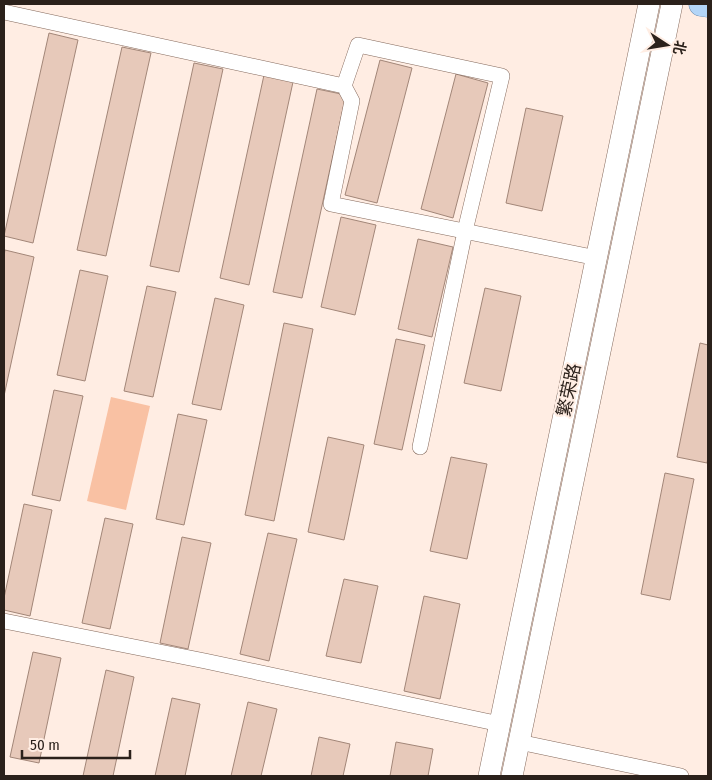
<svg xmlns="http://www.w3.org/2000/svg" width="712" height="780" viewBox="0 0 712 780" font-family="'Fira Sans Condensed','Noto Sans SC',sans-serif">
<style>
.green{fill:#f9c1a3}
.building{fill:#e7c9ba;stroke:#a28678}
.lines{fill:none;stroke-linecap:round;stroke-linejoin:round}
.minor-casing{stroke:#856a5d;stroke-width:16}
.secondary-casing{stroke:#856a5d;stroke-width:22}
.primary-casing{stroke:#6384a7;stroke-width:25}
.minor{stroke:#fff;stroke-width:15}
.secondary{stroke:#fff;stroke-width:21}
.primary{stroke:#b3d5f7;stroke-width:24}
.labels{text-anchor:middle;dominant-baseline:central;stroke-width:4;stroke-linejoin:round;paint-order:stroke}
.street-label{font-size:18px;fill:#2b211b;stroke:#ffede3}
</style>
<rect width="100%" height="100%" fill="#ffede3"/>
<path class="green" d="M111,397L150,406L126,510L87,501Z"/>
<path class="building" d="M49,33L78,40L33,243L4,236Z
M122,47L151,53L106,256L77,250Z
M380,60L412,68L377,203L345,195Z
M194,63L223,69L179,272L150,266Z
M456,74L488,83L453,218L421,209Z
M264,75L293,82L249,285L220,278Z
M317,89L346,95L302,298L273,292Z
M526,108L563,116L542,211L506,203Z
M341,217L376,225L355,315L321,307Z
M418,239L453,247L432,337L398,329Z
M5,250L34,257L4,396V256Z
M80,270L108,276L85,381L57,375Z
M147,286L176,292L153,397L124,391Z
M485,288L521,296L501,391L464,383Z
M215,298L244,305L221,410L192,404Z
M284,323L313,329L274,521L245,515Z
M396,339L425,345L402,450L374,444Z
M700,343L708,345V457L707,463L677,457Z
M54,390L83,396L60,501L32,495Z
M178,414L207,420L184,525L156,519Z
M328,437L364,445L344,540L308,532Z
M451,457L487,464L467,559L430,551Z
M665,473L694,479L670,600L641,594Z
M24,504L52,510L30,616L4,610V598Z
M105,518L133,524L110,629L82,623Z
M268,533L297,539L269,661L240,654Z
M182,537L211,543L188,649L160,643Z
M344,579L378,586L361,663L326,656Z
M424,596L460,604L440,699L404,691Z
M33,652L61,658L39,763L10,757Z
M106,670L134,677L113,776H83Z
M172,698L200,704L185,776H155Z
M248,702L277,709L261,776H231Z
M319,737L350,744L343,776H311Z
M396,742L433,749L428,776H390Z"/>
<g class="lines">
<defs>
<path id="minor" d="M4,12L344,86L352,101L331,204L597,258
M344,86L358,45L502,76L465,231L420,447
M4,621L205,661L500,724
M519,742L681,776"/>
<path id="secondary" d="M489,776L649,4
M512,776L672,4"/>
<path id="primary" d="M701,4L708,5"/>
</defs>
<use href="#minor" class="minor-casing"/>
<use href="#secondary" class="secondary-casing"/>
<use href="#primary" class="primary-casing"/>
<use href="#minor" class="minor"/>
<use href="#secondary" class="secondary"/>
<use href="#primary" class="primary"/>
</g>
<g class="labels">
<g class="street-label">
<text transform="translate(569 390) rotate(-78)">繁荣路</text>
</g>
</g>
<rect width="712" height="780" fill="none" stroke="#2b211b" stroke-width="10"/>
<g transform="translate(667 45) rotate(102)" stroke="#ffede3" stroke-width="4" paint-order="stroke">
<path d="M0-4L9 19L0 12L-9 19Z" fill="#2b211b"/>
<text y="-8" font-size="14" font-weight="bold" text-anchor="middle" fill="#2b211b">北</text>
</g>
<path d="M22 750v8h108v-8" fill="none" stroke="#2b211b" stroke-width="2.5"/>
<text x="30" y="750" font-size="15" fill="#2b211b" stroke="#ffede3" stroke-width="4" paint-order="stroke">50 m</text>
</svg>
